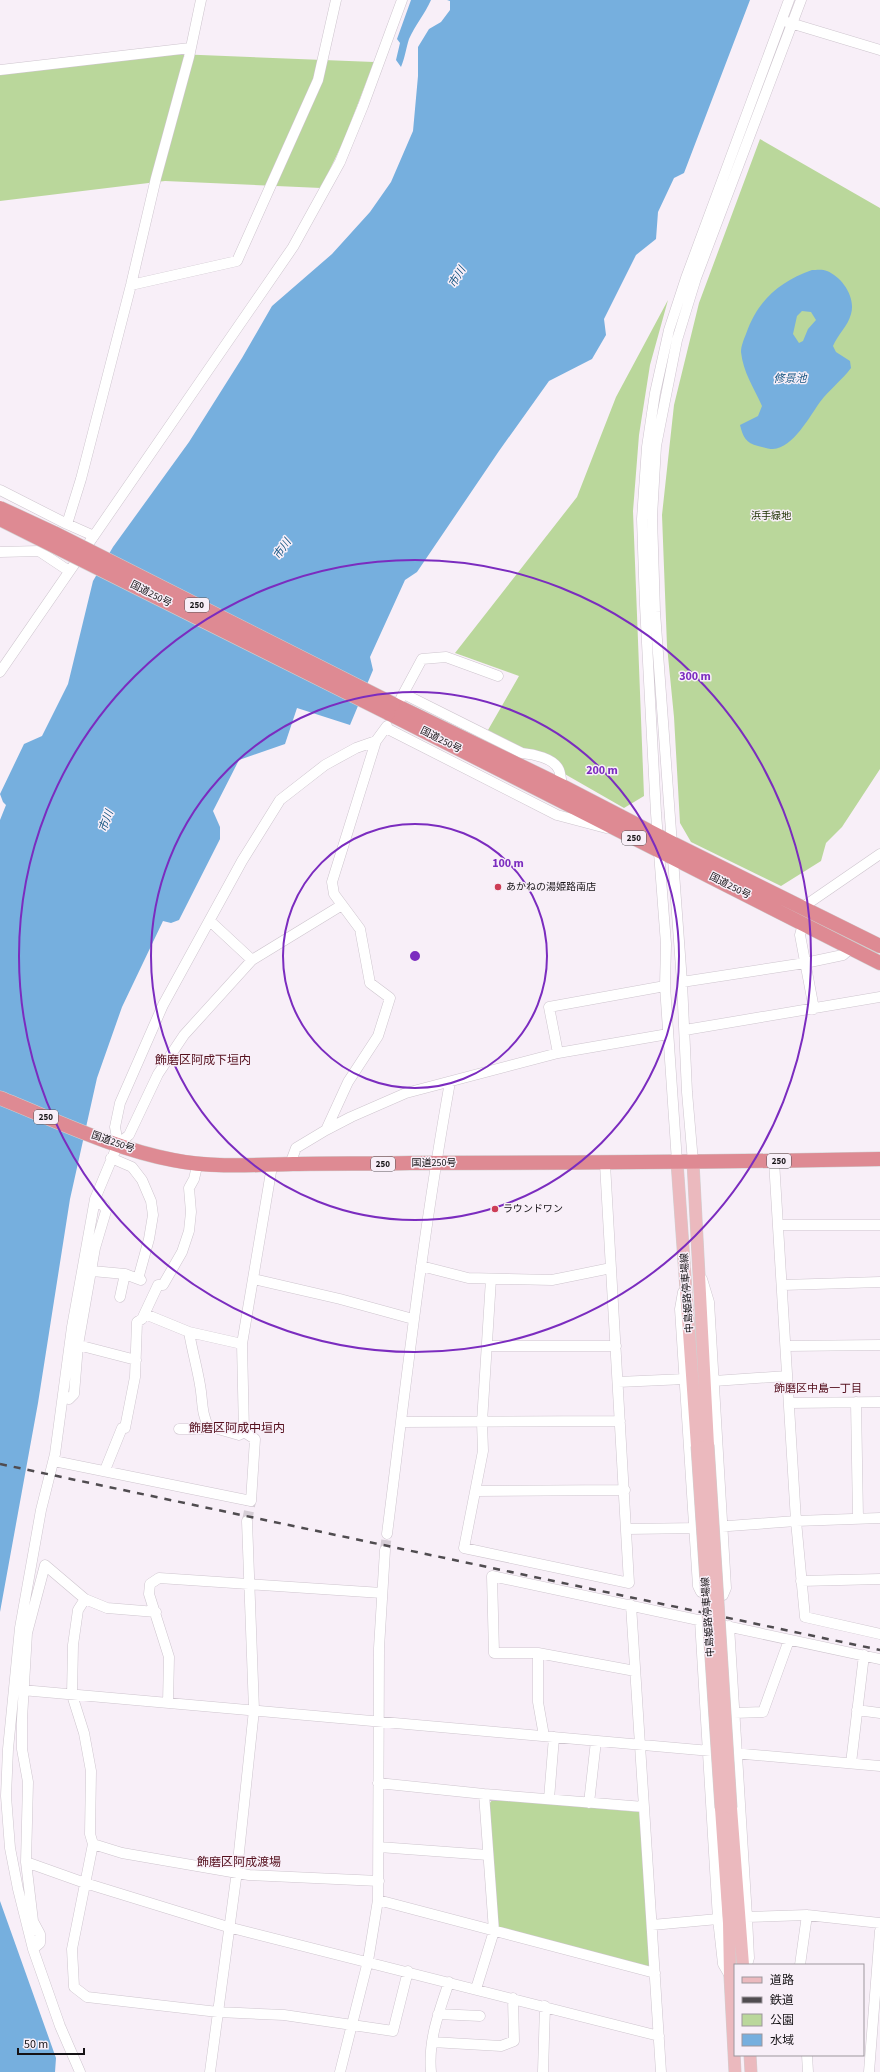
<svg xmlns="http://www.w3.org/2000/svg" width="880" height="2072" viewBox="0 0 880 2072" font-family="'Source Sans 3','Noto Sans JP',sans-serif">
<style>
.green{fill:#bad79b}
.water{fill:#76afde;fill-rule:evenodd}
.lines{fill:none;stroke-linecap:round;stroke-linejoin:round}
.minor-tunnel{stroke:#d6ced6;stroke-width:10;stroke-dasharray:10 5;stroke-linecap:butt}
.minor-casing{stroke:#cec5ce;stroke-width:11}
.major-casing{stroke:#d0d0d0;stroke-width:13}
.highway-casing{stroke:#d0d0d0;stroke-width:15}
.minor{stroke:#fff;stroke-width:10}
.major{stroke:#ebb9be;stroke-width:12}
.highway{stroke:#de8a93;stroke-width:14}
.rail{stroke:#504c50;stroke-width:2.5;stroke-dasharray:7 7;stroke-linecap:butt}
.major-bridge-casing{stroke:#d0d0d0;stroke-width:13;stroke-linecap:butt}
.highway-bridge-casing{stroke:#d0d0d0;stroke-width:15;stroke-linecap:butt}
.major-bridge{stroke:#ebb9be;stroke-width:12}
.highway-bridge{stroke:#de8a93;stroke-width:14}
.ring{fill:none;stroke:#7b2cbf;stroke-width:2}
.poi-dot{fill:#cd3d56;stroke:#f8eff8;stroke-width:1.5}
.labels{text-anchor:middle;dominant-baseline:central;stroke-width:3;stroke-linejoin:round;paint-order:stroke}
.shield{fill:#f8eff8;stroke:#595459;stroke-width:1}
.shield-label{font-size:9px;font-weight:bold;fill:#151215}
.park-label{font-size:10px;fill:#223506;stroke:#f8eff8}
.street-label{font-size:10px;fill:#151215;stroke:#f8eff8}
.poi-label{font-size:10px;fill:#151215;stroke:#f8eff8;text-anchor:start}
.water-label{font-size:11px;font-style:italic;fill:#165683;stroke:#f8eff8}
.neighbourhood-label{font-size:11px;fill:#540e1c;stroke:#f8eff8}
.quarter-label{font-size:12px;fill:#540e1c;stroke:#f8eff8}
.centre{fill:#7b2cbf;stroke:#f8eff8;stroke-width:2}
.ring-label{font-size:12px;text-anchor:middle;font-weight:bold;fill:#7b2cbf;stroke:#f8eff8;stroke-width:3;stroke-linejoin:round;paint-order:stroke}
</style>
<rect width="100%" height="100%" fill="#f8eff8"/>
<path class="green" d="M176,54L374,62L344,140L321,188L165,181L0,201V74Z
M760,139L880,208V769L842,827L826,843L821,861L781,886L691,842L680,823L674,717L667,646L662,515L674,405L699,303Z
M668,300L650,365L639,435L633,511L644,796L624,808L488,730L519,676L455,653L577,497L616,397Z
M493,1799L640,1812L651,1964L647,1967L500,1928L497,1922L489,1804Z"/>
<path class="water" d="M411,0H431C425,14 415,25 409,39C406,48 405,58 401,67L396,60L400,43L397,39Z
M447,0H750L684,173L674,178L658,212L656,239L636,255L604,319L606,335L592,359L549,381L499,451L417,572L405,580L370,657L373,670L350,725L297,708L285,744L239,760L213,811L220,827V839L179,920L171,923L163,921L122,1007L97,1078L70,1199L38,1403L0,1612V820L6,805L3,802L0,794L24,744L42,736L68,684L93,581L113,547L189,442L242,358L272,306L332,254L370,212L391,182L413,131L418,76V47L429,29L441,22L450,10V1Z
M812,270C816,270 823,269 827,271C842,277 856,297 851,314C848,326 838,334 833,346L836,352L850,361L851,368C842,380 829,390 820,402C810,416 793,448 773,449C769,449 763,447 758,446C746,443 743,437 740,425L758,416L762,406C754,388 743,372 741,352C741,346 744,339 746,334C758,300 779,282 812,270ZM802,311L811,312L816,320L808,329L803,341L799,343L793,334L797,316Z
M0,1901L56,2058L55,2072H0Z"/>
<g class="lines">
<path class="minor-tunnel" d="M247,1521L251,1501
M385,1550L387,1534"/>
<defs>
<path id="minor" d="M787,22L880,50
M0,70L190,48
M131,285L237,261L318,80L336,0
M0,490L67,524L94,536
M67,524L81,479L131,285L156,178L189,57L201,0
M0,552L39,551L69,571
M0,672L293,247L340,162L363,106L402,0
M404,694L522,753C533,754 554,758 559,770C561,775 561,781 562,786
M401,698L422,659L446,657L498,676
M386,728L557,815L606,828
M803,907L880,854
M210,921L252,960
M803,924L800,935L814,1009
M682,982L805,963L843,955L851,948
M685,1030L880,997
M558,1053L549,1007L665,986
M326,1130L351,1117L406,1093L558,1053L668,1034
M118,1144L115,1127L120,1103L163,1005L242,861L280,800L325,765L356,748L376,741
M111,1158L132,1167L142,1180L151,1201L153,1215L149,1239L138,1279
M774,1161L796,1521L805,1617L880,1634
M677,1162L665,986L666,944L656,813L645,605L642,519L647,447L655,393L669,330L686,278L789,0
M693,1162L687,1092L682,982L655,612L652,517L656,446L677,340L696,278L801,0
M290,1164L296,1148L326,1130L348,1082L378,1036L390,998L370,983L360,929L334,894L332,882L376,741L387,726
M779,1225H880
M421,1266L468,1278L552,1280L611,1268
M92,1271L125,1274L141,1280
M254,1279L340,1299L413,1319
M491,1279L482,1422L483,1451L464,1548L629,1583L605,1164
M783,1285L880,1282
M683,1292L680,1309L698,1586L701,1592L723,1595L726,1588L709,1302L702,1279
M120,1297L125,1274
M145,1314L189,1332L242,1344
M189,1332C192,1350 197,1367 200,1385C203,1401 201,1413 209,1428
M78,1345L95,1248L106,1211L104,1206L95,1199
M488,1346H616
M786,1346L880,1345
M714,1381L787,1376
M618,1382L685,1379
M63,1397L69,1399L74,1394L78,1345L136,1360
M856,1402L858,1518
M789,1403L880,1402
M401,1422L620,1421
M179,1429H202L211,1427L239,1435L244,1432
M54,1461L251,1501L255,1439L244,1432L242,1344L272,1166
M105,1470L122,1428H125L135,1377L137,1322L142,1319L158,1285H163L182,1252L189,1231L191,1212L189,1188L194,1179L198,1162
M476,1491L625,1490
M715,1527L796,1521L880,1518
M627,1529L699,1528
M387,1534C406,1383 423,1232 450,1082
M801,1581L880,1579
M85,1599L78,1610L73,1645L72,1695L84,1733L91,1771L90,1834L93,1844L72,1949L74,1987L87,1997L218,2012L284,2015L393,2031L408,1971
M631,1605L661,2072
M700,1620L718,1919L723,1964L730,1976
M729,1626L747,1917L749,1958L747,1965
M20,1628L27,1633L22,1719V1749L28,1782L26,1862L33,1921L40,1934V1943L33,1949
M27,1633L45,1565L85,1599L107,1608L156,1612
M538,1653V1702L544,1736
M635,1671L538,1653H494L492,1576L880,1659
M22,1690L880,1766
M168,1703L169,1657L149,1594L150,1584L159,1578L382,1593
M857,1710L880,1713
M734,1713L763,1712L789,1640
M851,1763L864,1655
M378,1783L484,1794L644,1807
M549,1799L554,1737
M589,1803L596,1741
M93,1844L122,1853L249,1875L379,1881
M379,1847L488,1855
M26,1862L85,1883L228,1927L659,2036
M378,1900L655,1973
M747,1917L807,1915L880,1923
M652,1925L718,1919
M800,1965L807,1915
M476,1989L494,1931L484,1794
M438,2014L480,2016
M432,2042L501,2046L514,2041L513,1998
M807,2055L808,2072
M80,2072L60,2026L33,1949L18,1889L10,1848L6,1796L8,1749L20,1628L41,1510L55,1454L72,1327L95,1199L118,1144L129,1135L158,1074L184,1035L252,960L342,905
M210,2072L237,1871L254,1710L247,1521
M340,2072L368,1961L378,1900L379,1648L385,1550
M431,2072C428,2040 439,2012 449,1982
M543,2072L545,2006
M869,2072L880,1931"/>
<path id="major" d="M677,1162L697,1446
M693,1162L708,1445
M721,1808L729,1923L730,1976L735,2072
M731,1808L743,1965
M750,2055L751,2072"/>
<path id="highway" d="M393,704L562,786L672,843L880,946
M388,713L880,963
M0,1098C55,1120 114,1149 173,1160C212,1168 254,1165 293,1164C332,1163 371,1164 410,1163C567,1163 723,1162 880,1159"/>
</defs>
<use href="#minor" class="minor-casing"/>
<use href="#major" class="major-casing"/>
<use href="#highway" class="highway-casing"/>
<use href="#minor" class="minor"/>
<use href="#major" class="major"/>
<use href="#highway" class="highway"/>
<path class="rail" d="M0,1464L880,1650"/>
<defs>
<path id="major-bridge" d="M708,1445L731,1808
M697,1446L721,1808"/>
<path id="highway-bridge" d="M0,508L54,533L393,704
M0,519L388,713"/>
</defs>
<use href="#major-bridge" class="major-bridge-casing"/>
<use href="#highway-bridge" class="highway-bridge-casing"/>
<use href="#major-bridge" class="major-bridge"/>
<use href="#highway-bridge" class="highway-bridge"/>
</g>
<g class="ring">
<circle cx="415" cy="956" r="132"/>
<circle cx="415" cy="956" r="264"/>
<circle cx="415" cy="956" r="396"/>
</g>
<g class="poi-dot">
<circle cx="498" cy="887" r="4"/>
<circle cx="495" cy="1209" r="4"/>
</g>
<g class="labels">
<g class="shield">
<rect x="185" y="598" width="24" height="14" rx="3"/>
<rect x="622" y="831" width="24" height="14" rx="3"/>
<rect x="34" y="1110" width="24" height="14" rx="3"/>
<rect x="767" y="1154" width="24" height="14" rx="3"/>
<rect x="371" y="1157" width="24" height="14" rx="3"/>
</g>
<g class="shield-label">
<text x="197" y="605">250</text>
<text x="634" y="838">250</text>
<text x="46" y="1117">250</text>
<text x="779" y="1161">250</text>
<text x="383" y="1164">250</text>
</g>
<g class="park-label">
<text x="771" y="516">浜手緑地</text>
</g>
<g class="street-label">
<text transform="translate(151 594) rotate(27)">国道250号</text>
<text transform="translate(441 740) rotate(27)">国道250号</text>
<text transform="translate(730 886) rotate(27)">国道250号</text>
<text transform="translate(113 1142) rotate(19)">国道250号</text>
<text x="434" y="1163">国道250号</text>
<text transform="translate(687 1293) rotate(-94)">中島姫路停車場線</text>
<text transform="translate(708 1617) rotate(-94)">中島姫路停車場線</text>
</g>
<g class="poi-label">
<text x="506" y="887">あかねの湯姫路南店</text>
<text x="503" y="1209">ラウンドワン</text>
</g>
<g class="water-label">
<text transform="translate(457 277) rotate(-59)">市川</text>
<text x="790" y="378">修景池</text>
<text transform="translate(282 549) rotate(-56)">市川</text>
<text transform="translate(106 821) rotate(-70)">市川</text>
</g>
<g class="neighbourhood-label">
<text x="818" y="1388">飾磨区中島一丁目</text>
</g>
<g class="quarter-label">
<text x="203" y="1060">飾磨区阿成下垣内</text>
<text x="237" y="1428">飾磨区阿成中垣内</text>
<text x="239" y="1862">飾磨区阿成渡場</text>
</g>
</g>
<circle cx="415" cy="956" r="6" class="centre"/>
<g class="ring-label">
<text x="695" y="680">300 m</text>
<text x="602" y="774">200 m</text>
<text x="508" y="867">100 m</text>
</g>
<rect x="734" y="1964" width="130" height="92" fill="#f8eff8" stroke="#9d979d"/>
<rect x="742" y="1977" width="20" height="6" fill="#ebb9be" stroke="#9d979d"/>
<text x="770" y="1984" font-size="12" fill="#151215">道路</text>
<rect x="742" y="1997" width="20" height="6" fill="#504c50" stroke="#9d979d"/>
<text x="770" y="2004" font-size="12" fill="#151215">鉄道</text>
<rect x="742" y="2014" width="20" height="12" fill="#bad79b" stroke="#9d979d"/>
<text x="770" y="2024" font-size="12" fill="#151215">公園</text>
<rect x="742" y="2034" width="20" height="12" fill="#76afde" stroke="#9d979d"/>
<text x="770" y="2044" font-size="12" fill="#151215">水域</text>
<path d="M18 2048v6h66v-6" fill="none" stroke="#151215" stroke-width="2"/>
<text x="24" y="2048" font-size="12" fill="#151215" stroke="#f8eff8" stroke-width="3" paint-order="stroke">50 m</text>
</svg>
